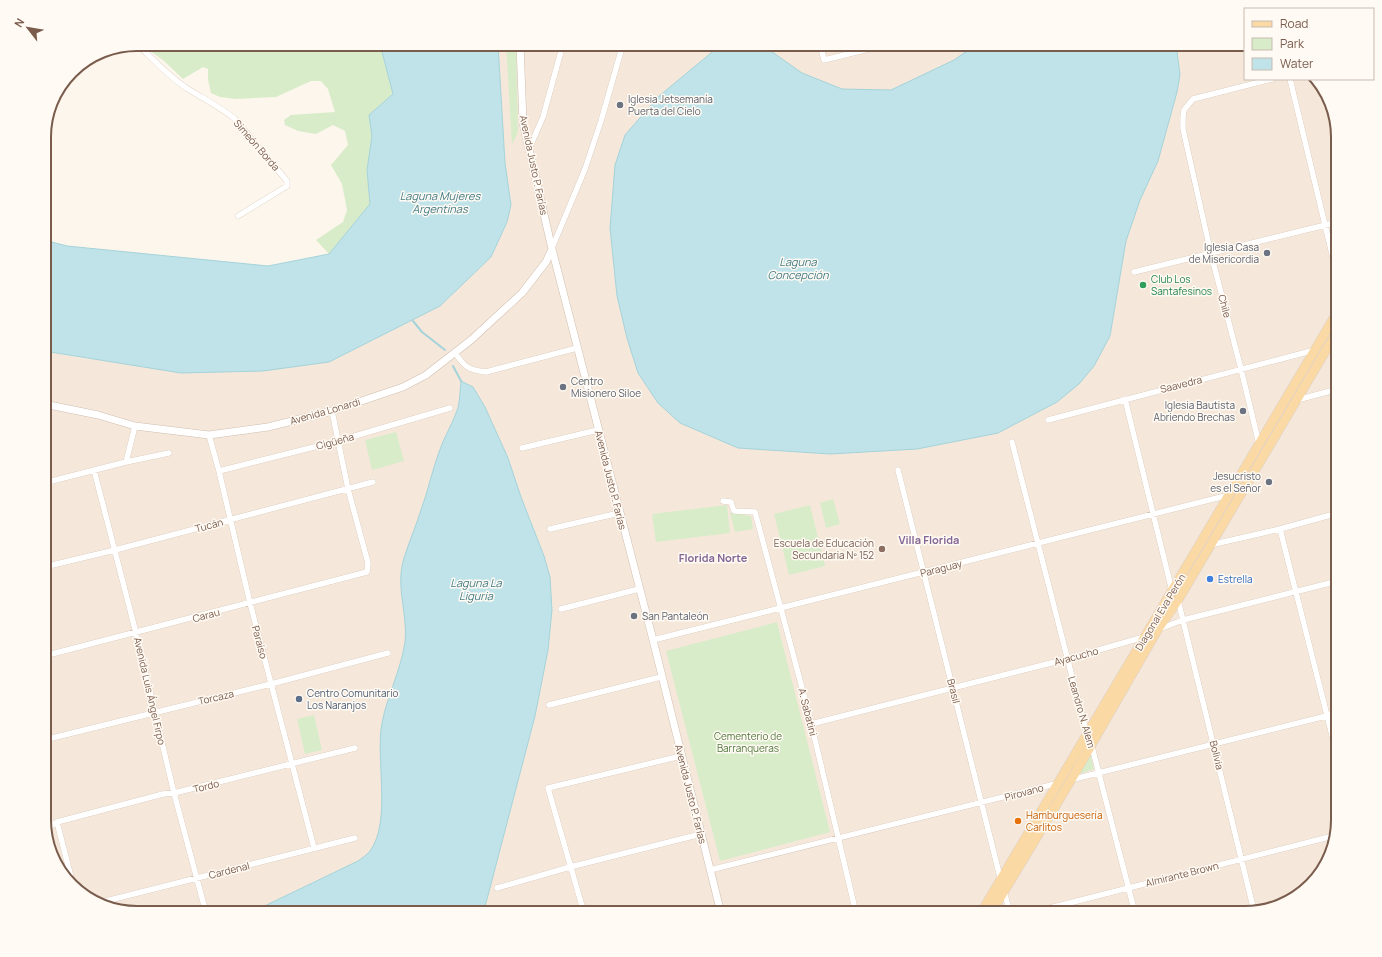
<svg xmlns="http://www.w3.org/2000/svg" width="1382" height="957" viewBox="0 0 1382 957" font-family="Manrope,sans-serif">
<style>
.residential{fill:#f5e8da}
.green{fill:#d8ecc9}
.water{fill:#bfe3e8;stroke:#a5d3da}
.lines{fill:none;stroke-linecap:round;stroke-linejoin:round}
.stream{stroke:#a5d3da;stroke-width:2}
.minor-casing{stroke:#d1beb0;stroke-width:6}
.tertiary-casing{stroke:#d1beb0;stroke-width:8}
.primary-casing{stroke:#dad1cd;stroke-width:10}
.minor{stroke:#fff;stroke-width:5.5}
.tertiary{stroke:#fff;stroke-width:7}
.primary{stroke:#fbd9a5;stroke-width:9}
.worship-dot{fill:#6b7280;stroke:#fffaf3;stroke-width:1.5}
.leisure-dot{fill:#2e9e5b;stroke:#fffaf3;stroke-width:1.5}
.education-dot{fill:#8d6e63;stroke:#fffaf3;stroke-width:1.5}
.shop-dot{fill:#3f7fe0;stroke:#fffaf3;stroke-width:1.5}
.service-dot{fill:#5c6f8a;stroke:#fffaf3;stroke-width:1.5}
.food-dot{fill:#e8710a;stroke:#fffaf3;stroke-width:1.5}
.labels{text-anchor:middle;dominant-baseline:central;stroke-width:3;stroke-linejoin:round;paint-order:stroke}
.worship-label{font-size:10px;fill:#5b616d;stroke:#fffaf3;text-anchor:start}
.street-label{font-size:10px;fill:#7a5c4d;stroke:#fffaf3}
.leisure-label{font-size:10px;fill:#27864d;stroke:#fffaf3;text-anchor:start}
.education-label{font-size:10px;fill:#785e54;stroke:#fffaf3;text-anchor:end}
.shop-label{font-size:10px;fill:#366cbe;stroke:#fffaf3;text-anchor:start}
.service-label{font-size:10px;fill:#4e5e75;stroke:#fffaf3;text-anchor:start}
.park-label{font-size:10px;fill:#537a41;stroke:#fffaf3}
.food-label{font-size:10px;fill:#c56008;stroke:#fffaf3;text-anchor:start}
.water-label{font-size:11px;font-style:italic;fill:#437c86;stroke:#fffaf3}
.neighbourhood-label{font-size:11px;font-weight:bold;fill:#846695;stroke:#fffaf3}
.rim{fill:none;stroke:#7a5c4d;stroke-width:2}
</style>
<rect width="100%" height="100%" fill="#fdf6ec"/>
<path class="residential" d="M498,44H1245V79H1314L1328,95L1338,136V821L1322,872L1292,901L1246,913H137L85,897L56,867L44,826V351L88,359L329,362L440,306L491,257L511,205L505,163Z"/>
<path class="green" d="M141,44H157L160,48L175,50L182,44H380L393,94L369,115L372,136L367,170L370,204L329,254L316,240L343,222L347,210L342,184L331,165L348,145L345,131L333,125L316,134L298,131L285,125L284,120L291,115L335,112L328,89L321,81H311L276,97L236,99L220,97L211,93L208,79V69L203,67L183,79L164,61Z
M506,44H516L518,132L512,145Z
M396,432L404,461L372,470L365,440Z
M833,499L840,524L826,528L820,503Z
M727,505L730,533L656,542L652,514Z
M810,505L825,566L789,575L774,514Z
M730,513L751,516L753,529L735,532Z
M777,622L830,832L720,861L666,651Z
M314,715L322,750L305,754L297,719Z
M1090,754L1094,769L1080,774Z"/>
<path class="water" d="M380,44H498L505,163L511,205L507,222L491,257L440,306L329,362L263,371L181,373L44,351V240L67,246L268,266L329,254L370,204L367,170L372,136L369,115L393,94Z
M743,44L768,49L802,73L842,89L891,90L954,60L977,44H1176L1180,75L1177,92L1158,161L1140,200L1126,241L1110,336L1094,366L1079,384L1057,402L998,433L917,449L830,454L738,448L680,423L658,403L638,373L627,338L617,296L610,228L615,165L625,135L658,97L717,48Z
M461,381L473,387L485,407L508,458L521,497L544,556L550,577L552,610L548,650L535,716L486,903L482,913H250L358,861C362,858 367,855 370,851C392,821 375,759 382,723C387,696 401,670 405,642C408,614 395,586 404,558C409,542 416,526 421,510C428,491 432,471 439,452C444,437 453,423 458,408C460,399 460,390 461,381Z"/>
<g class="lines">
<path class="stream" d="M413,321L422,332L445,350
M453,366L461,381"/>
<defs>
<path id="minor" d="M137,44C153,59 169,77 188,89C204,99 220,107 235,119L287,181V186L238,216
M820,44L824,60L889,44
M1290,79L1338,279
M529,149L543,117L563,44
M552,248L585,169L601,121L623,44
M1134,272L1338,222
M455,353C465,367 468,370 486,372L577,348
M1125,399L1172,591
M1297,400L1338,389
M1048,420L1315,350
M209,435L219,471L250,603L314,848
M1012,442L1087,735
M1259,444L1241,369L1211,254L1183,129V117L1184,110L1193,99L1272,79
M522,448L598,430
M126,462L135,426
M94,470L136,633L174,793L206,913
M898,470L1001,881
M219,471L338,441L450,408
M44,483L126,462L169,453
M723,501L731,502L734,511L755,512L808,710L856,913
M550,529L619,513
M1280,529L1338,759
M1210,545L1280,529L1338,513
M44,567L115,550L373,482
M1178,600L1254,911
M561,609L639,589
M1159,629L1183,620L1338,581
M653,640L1229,495
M44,656L367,572L368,563L348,489L332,411
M549,705L661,677
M811,724L1067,659L1144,637
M44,740L271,684L388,653
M1091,743L1135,913
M1070,780L1338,713
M57,822L73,885
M45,829L57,822L163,794L174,793L355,748
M710,870L1059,783
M497,888L570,867L701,834
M1004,891L1010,913
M102,902L355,838
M584,913L548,788L681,756
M703,913L720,908
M1030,913L1333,836"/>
<path id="tertiary" d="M520,44L523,123L552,249L653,640L721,913
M44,404L98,415L135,426L209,435L268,427L332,411L403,387L426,375L471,340L522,293L546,262L552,249"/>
<path id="primary" d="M981,913L1338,311
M991,913L1071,780L1158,629L1178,600L1338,330"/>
</defs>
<use href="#minor" class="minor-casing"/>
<use href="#tertiary" class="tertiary-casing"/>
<use href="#primary" class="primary-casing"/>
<use href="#minor" class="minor"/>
<use href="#tertiary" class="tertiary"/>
<use href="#primary" class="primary"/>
</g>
<g class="worship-dot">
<circle cx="620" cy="105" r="4"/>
<circle cx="1267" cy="253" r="4"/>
<circle cx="563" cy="387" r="4"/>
<circle cx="1243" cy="411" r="4"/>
<circle cx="1269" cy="482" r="4"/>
<circle cx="634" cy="616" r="4"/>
</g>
<circle class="leisure-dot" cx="1143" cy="285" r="4"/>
<circle class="education-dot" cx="882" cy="549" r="4"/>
<circle class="shop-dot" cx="1210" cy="579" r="4"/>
<circle class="service-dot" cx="299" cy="699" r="4"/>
<circle class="food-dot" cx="1018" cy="821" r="4"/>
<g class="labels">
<g class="worship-label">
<text x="628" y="99">Iglesia Jetsemanía<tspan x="628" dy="12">Puerta del Cielo</tspan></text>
<text x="1259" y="247" text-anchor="end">Iglesia Casa<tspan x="1259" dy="12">de Misericordia</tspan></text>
<text x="571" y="381">Centro<tspan x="571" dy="12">Misionero Siloe</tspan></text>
<text x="1235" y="405" text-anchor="end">Iglesia Bautista<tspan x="1235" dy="12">Abriendo Brechas</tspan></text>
<text x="1261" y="476" text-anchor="end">Jesucristo<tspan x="1261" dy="12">es el Señor</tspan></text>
<text x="642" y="616">San Pantaleón</text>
</g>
<g class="street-label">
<text transform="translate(257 145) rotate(49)">Simeón Borda</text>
<text transform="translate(534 165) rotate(78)">Avenida Justo P. Farías</text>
<text transform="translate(1225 306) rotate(75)">Chile</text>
<text transform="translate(1181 384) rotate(-14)">Saavedra</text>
<text transform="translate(325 411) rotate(-16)">Avenida Lonardi</text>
<text transform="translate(335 441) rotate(-15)">Cigüeña</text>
<text transform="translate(611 480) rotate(76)">Avenida Justo P. Farías</text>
<text transform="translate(209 525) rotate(-15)">Tucán</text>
<text transform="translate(941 568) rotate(-14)">Paraguay</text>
<text transform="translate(1160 612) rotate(-59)">Diagonal Eva Perón</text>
<text transform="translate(206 615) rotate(-15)">Carau</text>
<text transform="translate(260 642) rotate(75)">Paraíso</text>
<text transform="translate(1076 656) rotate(-15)">Ayacucho</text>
<text transform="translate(150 691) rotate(77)">Avenida Luis Ángel Firpo</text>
<text transform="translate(954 691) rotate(76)">Brasil</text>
<text transform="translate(216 697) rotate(-13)">Torcaza</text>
<text transform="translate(808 712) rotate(76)">A. Sabatini</text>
<text transform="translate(1082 712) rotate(74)">Leandro N. Alem</text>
<text transform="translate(1217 755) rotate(76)">Bolivia</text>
<text transform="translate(206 786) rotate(-14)">Tordo</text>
<text transform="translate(1024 792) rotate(-15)">Pirovano</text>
<text transform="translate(691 794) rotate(76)">Avenida Justo P. Farías</text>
<text transform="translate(229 870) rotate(-14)">Cardenal</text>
<text transform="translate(1182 874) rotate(-14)">Almirante Brown</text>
</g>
<g class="leisure-label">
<text x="1151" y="279">Club Los<tspan x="1151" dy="12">Santafesinos</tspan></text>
</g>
<g class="education-label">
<text x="874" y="543">Escuela de Educación<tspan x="874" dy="12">Secundaria Nº 152</tspan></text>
</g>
<g class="shop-label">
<text x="1218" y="579">Estrella</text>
</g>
<g class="service-label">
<text x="307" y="693">Centro Comunitario<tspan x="307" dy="12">Los Naranjos</tspan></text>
</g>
<g class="park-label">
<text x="748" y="736">Cementerio de<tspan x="748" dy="12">Barranqueras</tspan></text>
</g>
<g class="food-label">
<text x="1026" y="815">Hamburguesería<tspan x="1026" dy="12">Carlitos</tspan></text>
</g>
<g class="water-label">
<text x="440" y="195">Laguna Mujeres<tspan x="440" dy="13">Argentinas</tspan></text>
<text x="798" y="261">Laguna<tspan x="798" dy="13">Concepción</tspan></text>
<text x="476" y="582">Laguna La<tspan x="476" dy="13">Liguria</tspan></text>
</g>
<g class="neighbourhood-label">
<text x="929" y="539">Villa Florida</text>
<text x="713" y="557">Florida Norte</text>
</g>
</g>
<path d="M0 0H1382V957H0ZM137 51H1245A86 86 0 0 1 1331 137V820A86 86 0 0 1 1245 906H137A86 86 0 0 1 51 820V137A86 86 0 0 1 137 51Z" fill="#fffaf3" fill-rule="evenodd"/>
<path class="rim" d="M137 51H1245A86 86 0 0 1 1331 137V820A86 86 0 0 1 1245 906H137A86 86 0 0 1 51 820V137A86 86 0 0 1 137 51Z"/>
<rect x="1244" y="8" width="130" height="72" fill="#fffaf3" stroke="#cabbb1"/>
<rect x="1252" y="21" width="20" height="6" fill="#fbd9a5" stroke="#cabbb1"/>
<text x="1280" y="28" font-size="12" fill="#7a5c4d">Road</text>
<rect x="1252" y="38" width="20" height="12" fill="#d8ecc9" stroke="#cabbb1"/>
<text x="1280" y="48" font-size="12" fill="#7a5c4d">Park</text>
<rect x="1252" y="58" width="20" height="12" fill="#bfe3e8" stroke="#cabbb1"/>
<text x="1280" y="68" font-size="12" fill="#7a5c4d">Water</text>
<g transform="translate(28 28) rotate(301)" stroke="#fffaf3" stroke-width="3" paint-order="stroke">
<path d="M0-3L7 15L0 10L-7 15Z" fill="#7a5c4d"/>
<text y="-6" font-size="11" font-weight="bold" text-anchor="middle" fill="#7a5c4d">N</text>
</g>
</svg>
